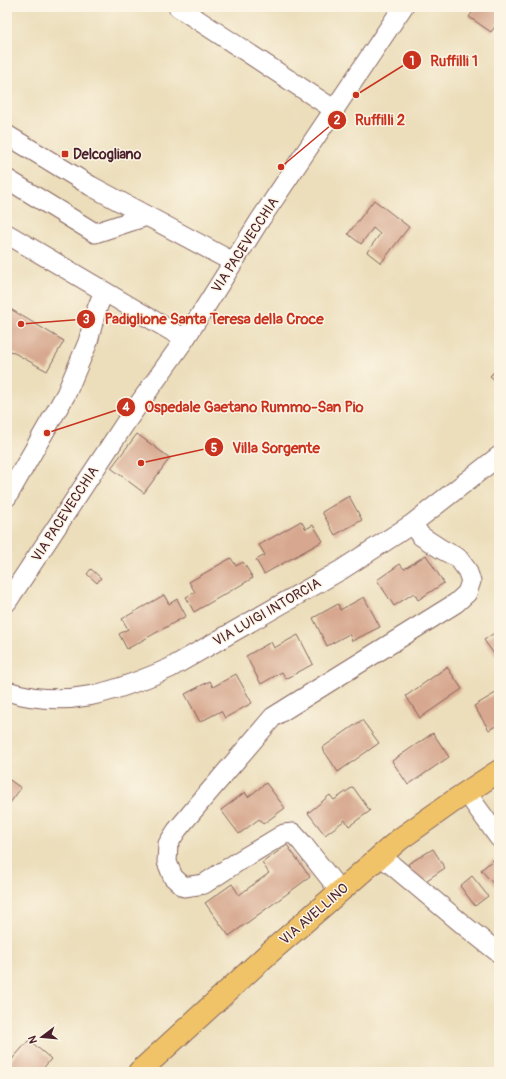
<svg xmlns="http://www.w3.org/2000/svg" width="506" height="1079" viewBox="0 0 506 1079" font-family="Pangolin,sans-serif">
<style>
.building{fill:#d7a88f}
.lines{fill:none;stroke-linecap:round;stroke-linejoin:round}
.minor-casing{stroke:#83625d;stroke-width:21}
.major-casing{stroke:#83625d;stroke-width:24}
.minor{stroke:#fff;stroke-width:19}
.major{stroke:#f0c369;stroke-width:22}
.poi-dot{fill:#c8321e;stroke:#fcf5e5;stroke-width:1.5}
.labels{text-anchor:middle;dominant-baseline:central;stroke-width:3;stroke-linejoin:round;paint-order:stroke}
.poi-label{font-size:14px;font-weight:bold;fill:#4a1f2b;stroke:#fcf5e5;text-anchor:start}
.street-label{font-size:14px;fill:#4a1f2b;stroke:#fcf5e5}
.leader{fill:none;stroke:#c8321e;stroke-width:1.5}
.callout-dot{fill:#c8321e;stroke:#fcf5e5;stroke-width:1.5}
.mark-label{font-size:12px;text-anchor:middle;font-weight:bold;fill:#fff}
.callout-label{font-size:15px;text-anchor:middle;font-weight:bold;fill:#c8321e;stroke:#fcf5e5;stroke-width:3;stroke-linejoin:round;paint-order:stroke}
</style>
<rect width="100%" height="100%" fill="#fcf5e5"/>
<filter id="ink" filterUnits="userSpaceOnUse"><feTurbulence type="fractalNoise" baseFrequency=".025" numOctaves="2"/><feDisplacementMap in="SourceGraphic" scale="8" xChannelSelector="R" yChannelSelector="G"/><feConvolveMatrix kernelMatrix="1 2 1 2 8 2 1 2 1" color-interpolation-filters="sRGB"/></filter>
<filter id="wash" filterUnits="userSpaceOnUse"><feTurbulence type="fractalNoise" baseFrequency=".012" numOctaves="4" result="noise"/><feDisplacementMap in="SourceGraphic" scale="16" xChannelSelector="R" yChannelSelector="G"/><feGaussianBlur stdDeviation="0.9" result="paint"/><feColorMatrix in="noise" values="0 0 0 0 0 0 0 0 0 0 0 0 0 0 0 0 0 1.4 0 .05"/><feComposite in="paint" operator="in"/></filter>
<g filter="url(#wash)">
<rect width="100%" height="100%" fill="#ecdebb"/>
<g id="blocks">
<path class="building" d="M476,7H499V21L491,32L469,17Z
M374,200L409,227L381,263L367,252L380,234L373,228L361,244L348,234Z
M7,307L64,341L47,371L7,349Z
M499,367V384L490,376Z
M137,434L170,458L144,493L111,468Z
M349,496L362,520L335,535L322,512Z
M301,521L306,529L313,525L323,541L264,574L256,560L265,555L259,545Z
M426,555L444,583L418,600L414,593L394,606L377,580L400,564L404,569Z
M231,558L236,566L243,562L253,578L194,612L186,597L195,592L189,582Z
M91,569L101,578L97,583L87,574Z
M164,595L169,604L177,599L186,616L127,649L119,634L128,629L122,619Z
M364,597L380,627L352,641L349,634L327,646L313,618L338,604L340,610Z
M499,630V661L484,640Z
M298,635L313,664L286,679L282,672L261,684L246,656L271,642L274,648Z
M447,667L462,689L420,718L406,696Z
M236,674L252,703L225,718L221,711L200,722L185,694L210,681L213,687Z
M499,691V724L489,730L474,706Z
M362,720L379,743L338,772L322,748Z
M433,733L449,757L408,785L392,761Z
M7,778L21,788L7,807Z
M266,783L285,808L263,824L259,819L239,834L221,810L245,792L248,797Z
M353,787L370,811L349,826L345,820L325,835L308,813L330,795L334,800Z
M287,845L310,877L229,936L205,903L232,884L239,895L269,873L262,863Z
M433,849L445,868L421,884L408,864Z
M493,860L499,867V888L498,889L481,870Z
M472,876L488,896L475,906L460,886Z
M29,1040L51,1059L40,1072H7V1065Z"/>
</g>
</g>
<g filter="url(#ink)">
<use href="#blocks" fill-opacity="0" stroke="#83625d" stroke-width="1"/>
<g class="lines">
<defs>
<path id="minor" d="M178,7L335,110
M7,135L91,186L233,262
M7,179L95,233L147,216
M7,234L185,339
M7,497L66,394L88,342L96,311L104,291
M7,602L126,422L185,339L260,220L403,7
M7,691C66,710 115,692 170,668L341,570L412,524L499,456
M466,792L499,838
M381,856L466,927L499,953
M340,891L302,843L293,833L284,834L239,861L204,884L184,887L173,877L167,862L168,844L177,830L202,800L273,717L456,603L467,593L471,581L467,570L458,558L441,549L421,536L412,524"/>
<path id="major" d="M139,1072L269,953L400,839L455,800L499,771"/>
</defs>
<use href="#minor" class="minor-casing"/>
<use href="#major" class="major-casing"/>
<use href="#minor" class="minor"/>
<use href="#major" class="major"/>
</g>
</g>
<rect class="poi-dot" x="61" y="150" width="8" height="8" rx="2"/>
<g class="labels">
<g class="poi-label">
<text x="73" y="154">Delcogliano</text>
</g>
<g class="street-label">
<text transform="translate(245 245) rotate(-57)">VIA PACEVECCHIA</text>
<text transform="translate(65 514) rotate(-57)">VIA PACEVECCHIA</text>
<text transform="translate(267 612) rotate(-30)">VIA LUIGI INTORCIA</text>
<text transform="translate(314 914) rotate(-41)">VIA AVELLINO</text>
</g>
</g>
<path class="leader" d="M356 95L412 60M281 167L337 120M21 324L86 319M47 433L126 407M141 463L214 447"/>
<g class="callout-dot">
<circle cx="356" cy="95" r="4"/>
<circle cx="281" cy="167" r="4"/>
<circle cx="21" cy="324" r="4"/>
<circle cx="47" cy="433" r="4"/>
<circle cx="141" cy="463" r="4"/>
<circle cx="412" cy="60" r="10"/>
<circle cx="337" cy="120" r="10"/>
<circle cx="86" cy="319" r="10"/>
<circle cx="126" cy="407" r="10"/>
<circle cx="214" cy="447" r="10"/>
</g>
<g class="mark-label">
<text x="412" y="65">1</text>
<text x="337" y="124">2</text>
<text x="86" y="323">3</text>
<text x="126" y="411">4</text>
<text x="214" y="452">5</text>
</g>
<g class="callout-label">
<text x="454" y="66">Ruffilli 1</text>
<text x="380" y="125">Ruffilli 2</text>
<text x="214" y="324">Padiglione Santa Teresa della Croce</text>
<text x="254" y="412">Ospedale Gaetano Rummo-San Pio</text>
<text x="276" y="453">Villa Sorgente</text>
</g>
<rect width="506" height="1079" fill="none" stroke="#fcf5e5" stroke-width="24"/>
<g transform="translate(42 1037) rotate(254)" stroke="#fcf5e5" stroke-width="3" paint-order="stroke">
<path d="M0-3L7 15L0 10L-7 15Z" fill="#4a1f2b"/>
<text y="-6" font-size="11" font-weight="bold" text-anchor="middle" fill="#4a1f2b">N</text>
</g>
</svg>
